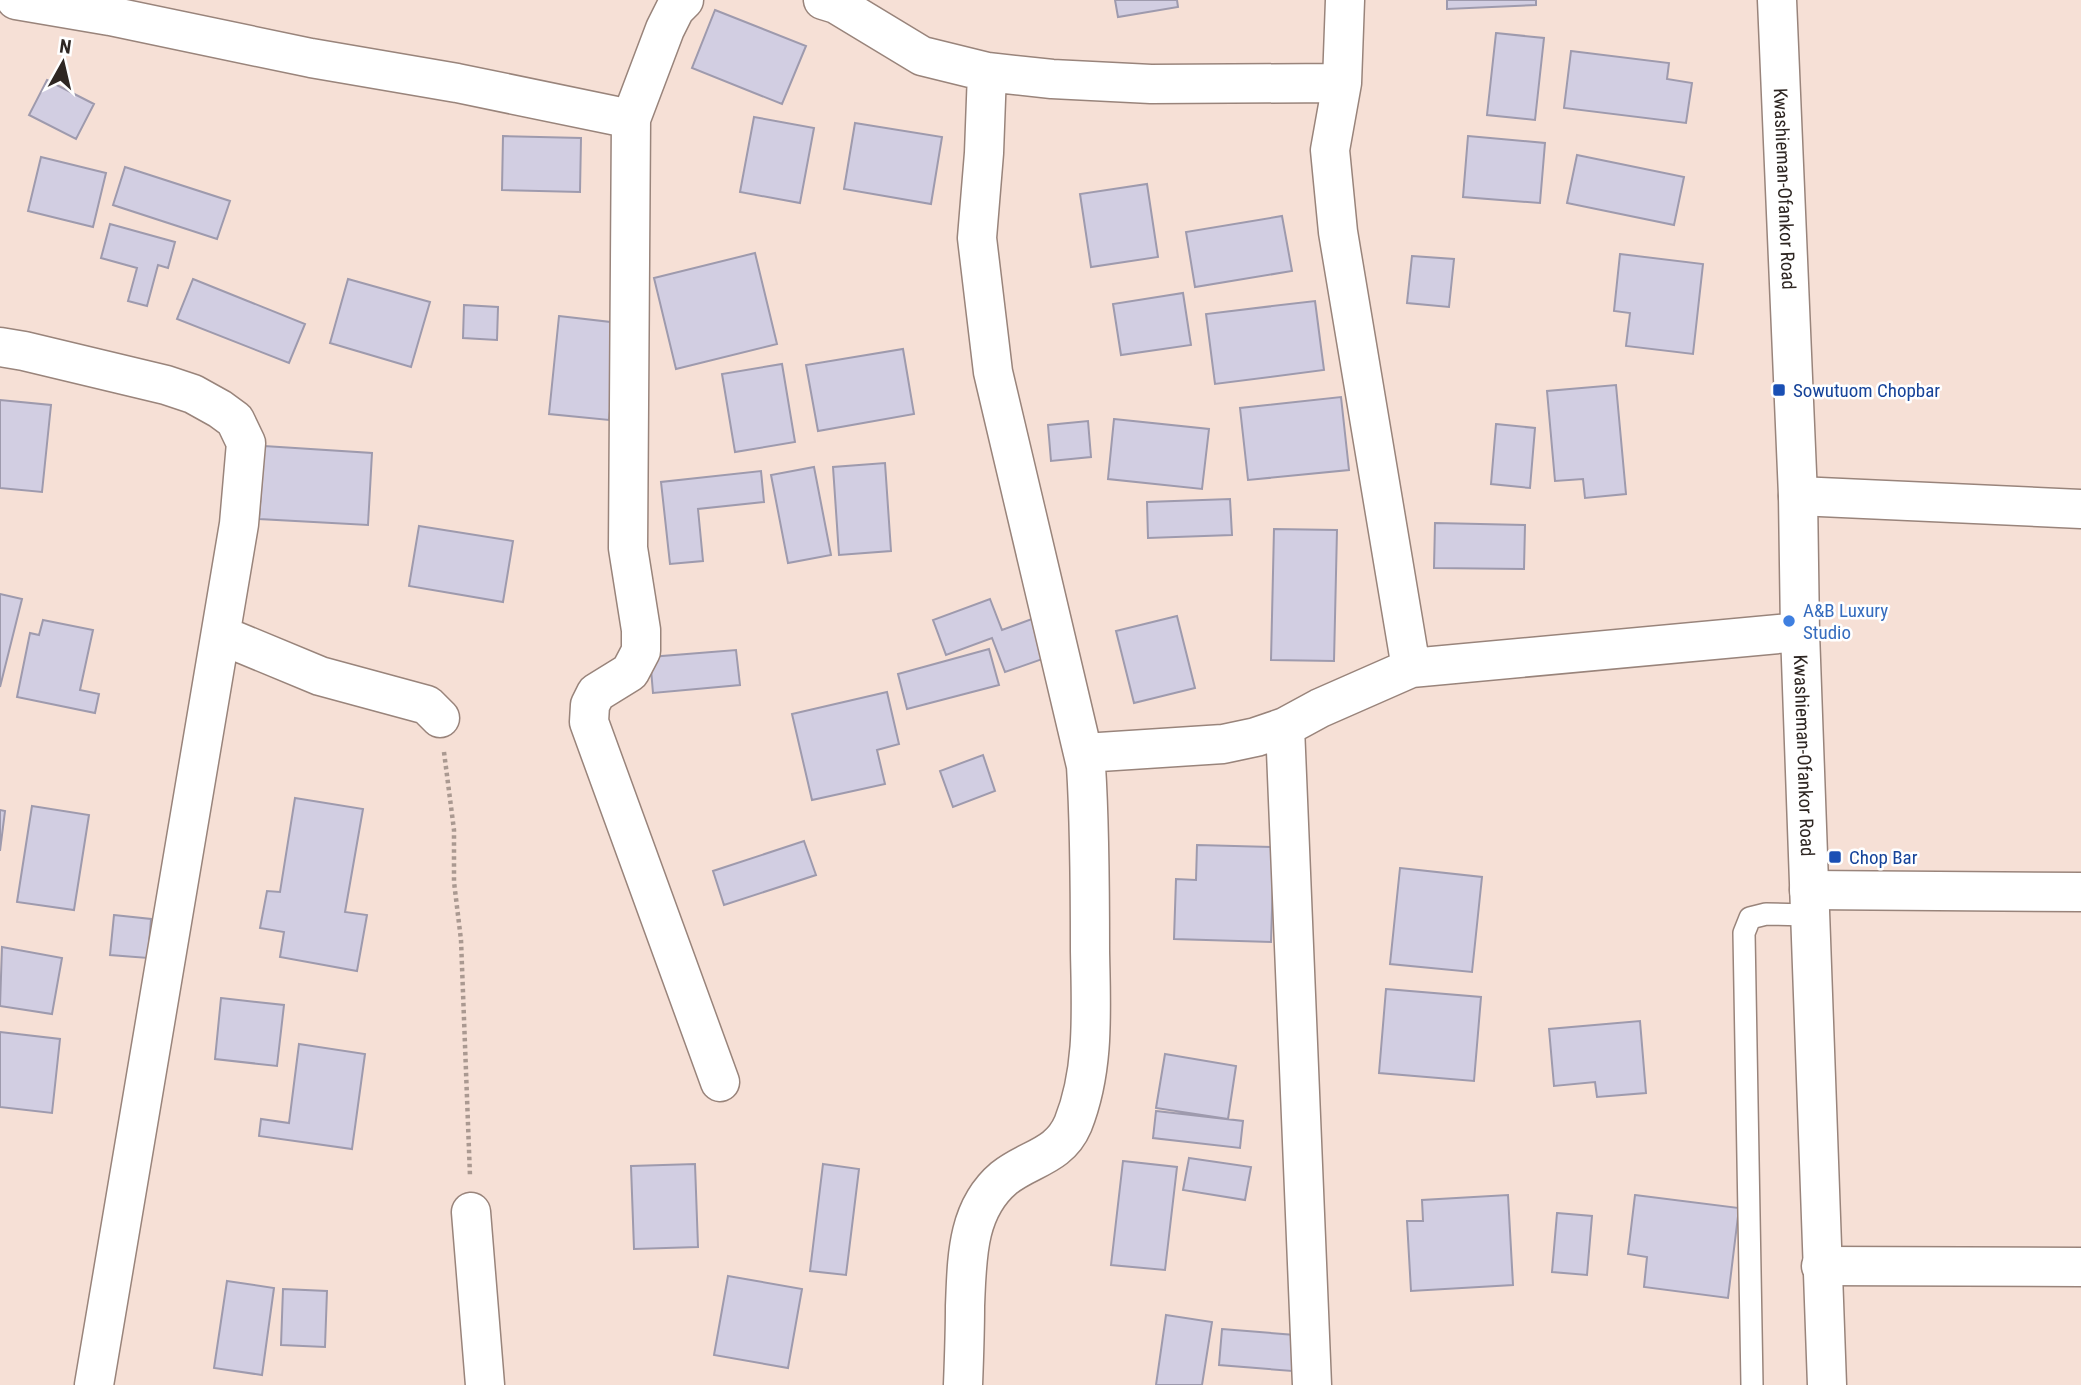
<svg xmlns="http://www.w3.org/2000/svg" width="2081" height="1385" viewBox="0 0 2081 1385" font-family="'Roboto Condensed',sans-serif">
<style>
.building{fill:#d2cee2;stroke:#9e9aad;stroke-width:2}
.lines{fill:none;stroke-linecap:round;stroke-linejoin:round}
.lane-casing{stroke:#99847b;stroke-width:24}
.street-casing{stroke:#99847b;stroke-width:41}
.secondary-casing{stroke:#99847b;stroke-width:41}
.path{stroke:#aa9991;stroke-width:4.5;stroke-dasharray:3.5 3.5;stroke-linecap:butt}
.lane{stroke:#fff;stroke-width:21}
.street{stroke:#fff;stroke-width:38}
.secondary{stroke:#fff;stroke-width:38}
.transit-dot{fill:#1a4fb4;stroke:#fff;stroke-width:2.5}
.shop-dot{fill:#3f7fe0;stroke:#fff;stroke-width:2.5}
.labels{text-anchor:middle;dominant-baseline:central;stroke-width:5;stroke-linejoin:round;paint-order:stroke}
.street-label{font-size:19px;fill:#2e2622;stroke:#fff}
.transit-label{font-size:19px;fill:#164399;stroke:#fff;text-anchor:start}
.shop-label{font-size:19px;fill:#366cbe;stroke:#fff;text-anchor:start}
</style>
<rect width="100%" height="100%" fill="#f6e0d6"/>
<path class="building" d="M1115,0H1177L1178,7L1118,17Z
M1447,0H1536V5L1447,9Z
M715,10L806,46L782,104L692,68Z
M1496,33L1544,38L1535,120L1487,115Z
M1571,51L1669,63L1667,79L1692,83L1686,123L1564,108Z
M47,80L94,104L76,139L29,115Z
M754,117L814,128L800,203L740,192Z
M855,123L942,137L931,204L844,189Z
M503,136L581,138L580,192L502,190Z
M1468,136L1545,143L1540,203L1463,197Z
M1577,155L1684,177L1674,225L1567,203Z
M41,157L106,173L93,227L28,211Z
M125,167L230,201L217,239L113,205Z
M1147,184L1158,257L1091,267L1080,194Z
M1282,216L1292,271L1195,287L1186,232Z
M110,224L175,242L168,268L158,265L147,306L128,301L137,268L101,258Z
M755,253L777,344L676,369L654,278Z
M1620,254L1703,264L1693,354L1626,346L1630,313L1614,311Z
M1412,256L1454,259L1449,307L1407,303Z
M193,279L305,324L289,363L177,319Z
M348,279L430,302L411,367L330,343Z
M1183,293L1191,345L1121,355L1113,304Z
M1315,301L1324,370L1215,384L1206,314Z
M464,305L498,307L497,340L463,338Z
M559,316L619,323L609,420L549,414Z
M903,349L914,414L818,431L806,365Z
M782,364L795,442L735,452L722,374Z
M1616,385L1626,494L1585,498L1583,479L1555,481L1547,391Z
M1341,397L1349,470L1248,480L1240,408Z
M0,400L51,405L42,492L0,488Z
M1114,419L1209,429L1202,489L1108,479Z
M1088,421L1091,457L1051,461L1048,425Z
M1496,424L1535,428L1530,488L1491,484Z
M264,446L372,453L368,525L259,519Z
M885,463L891,551L839,555L833,467Z
M814,467L831,555L788,563L771,475Z
M761,471L764,502L698,509L703,561L670,564L661,482Z
M1230,499L1232,535L1148,538L1147,502Z
M1435,523L1525,525L1524,569L1434,568Z
M419,526L513,541L503,602L409,586Z
M1274,529L1337,530L1334,661L1271,660Z
M0,594L22,599L0,687Z
M990,599L1002,630L1040,616L1054,655L1005,672L992,638L946,655L933,620Z
M1177,616L1195,688L1134,703L1116,631Z
M43,620L93,630L80,690L99,694L95,713L17,697L30,633L39,635Z
M989,649L999,685L907,709L898,674Z
M736,650L740,685L653,693L650,657Z
M887,692L899,744L877,750L885,784L812,800L792,714Z
M983,755L995,791L953,807L940,771Z
M295,798L363,809L345,912L367,915L357,971L280,957L284,932L260,928L267,891L280,892Z
M32,806L89,815L74,910L17,902Z
M0,810L5,811L0,851Z
M804,841L816,875L724,905L713,871Z
M1197,845L1274,847L1271,942L1174,939L1176,879L1196,880Z
M1400,868L1482,877L1472,972L1390,964Z
M114,915L151,919L148,958L110,955Z
M2,947L62,958L52,1014L0,1006Z
M1386,989L1481,997L1474,1081L1379,1073Z
M221,998L284,1005L277,1066L215,1059Z
M1640,1021L1646,1093L1597,1097L1595,1082L1554,1086L1549,1029Z
M0,1032L60,1039L52,1113L0,1107Z
M299,1044L365,1054L352,1149L259,1136L261,1119L289,1123Z
M1165,1054L1236,1066L1228,1119L1156,1108Z
M1156,1111L1243,1121L1240,1148L1153,1138Z
M1189,1158L1251,1167L1245,1200L1183,1190Z
M1123,1161L1177,1167L1165,1270L1111,1265Z
M695,1164L698,1247L634,1249L631,1166Z
M823,1164L859,1169L846,1275L810,1271Z
M1508,1195L1513,1285L1411,1291L1407,1221H1423L1422,1200Z
M1635,1195L1739,1208L1728,1298L1644,1287L1647,1257L1628,1254Z
M1557,1213L1592,1216L1587,1275L1552,1272Z
M728,1276L802,1289L788,1368L714,1355Z
M227,1281L274,1288L262,1375L214,1368Z
M283,1289L327,1291L325,1347L281,1345Z
M1166,1315L1212,1322L1202,1385H1156Z
M1222,1329L1295,1335L1292,1371L1219,1365Z"/>
<g class="lines">
<defs>
<path id="lane" d="M1752,1385L1744,933L1750,918L1766,914L1809,915"/>
<path id="street" d="M16,0L110,16L311,58L457,83L631,119
M684,0L675,9L665,29L631,119L628,548L641,630V651L630,672L596,693L590,705L589,722L720,1082
M823,0L836,4L922,56L987,72L1052,79L1151,84L1342,83
M1345,0L1342,83L1330,150L1338,232L1411,668
M0,347L24,351L166,385L193,394L220,409L235,420L246,443L239,524L94,1385
M1798,496L2081,509
M221,635L320,676L427,705L440,718
M1285,727L1312,1385
M1084,753L1223,744L1256,737L1285,727L1320,708L1411,668L1800,632
M1809,890L2081,892
M471,1212L485,1385
M1821,1266L2081,1267
M963,1385C964,1359 965,1332 965,1306C967,1260 966,1210 1004,1178C1029,1158 1059,1157 1073,1124C1095,1069 1091,1009 1090,951C1090,889 1090,828 1086,766L993,372L977,238L984,153L987,72"/>
<g id="secondary">
<path id="s1" d="M1777,0L1798,496L1800,632L1827,1385"/>
</g>
</defs>
<use href="#lane" class="lane-casing"/>
<use href="#street" class="street-casing"/>
<use href="#secondary" class="secondary-casing"/>
<path class="path" d="M444,752L454,830V882L461,940L470,1176"/>
<use href="#lane" class="lane"/>
<use href="#street" class="street"/>
<use href="#secondary" class="secondary"/>
</g>
<g class="transit-dot">
<rect x="1772" y="383" width="14" height="14" rx="3.5"/>
<rect x="1828" y="850" width="14" height="14" rx="3.5"/>
</g>
<circle class="shop-dot" cx="1789" cy="621" r="7"/>
<g class="labels">
<g class="street-label">
<text stroke="none"><textPath href="#s1" startOffset="189">Kwashieman-Ofankor Road</textPath></text>
<text stroke="none"><textPath href="#s1" startOffset="756">Kwashieman-Ofankor Road</textPath></text>
</g>
<g class="transit-label">
<text x="1793" y="390">Sowutuom Chopbar</text>
<text x="1849" y="857">Chop Bar</text>
</g>
<g class="shop-label">
<text x="1803" y="610">A&amp;B Luxury<tspan x="1803" dy="22">Studio</tspan></text>
</g>
</g>
<g transform="translate(63 63) rotate(8)" stroke="#ffffff" stroke-width="5" paint-order="stroke">
<path d="M0-5L12 26L0 18L-12 26Z" fill="#2e2622"/>
<text y="-10" font-size="19" font-weight="bold" text-anchor="middle" fill="#2e2622">N</text>
</g>
</svg>
